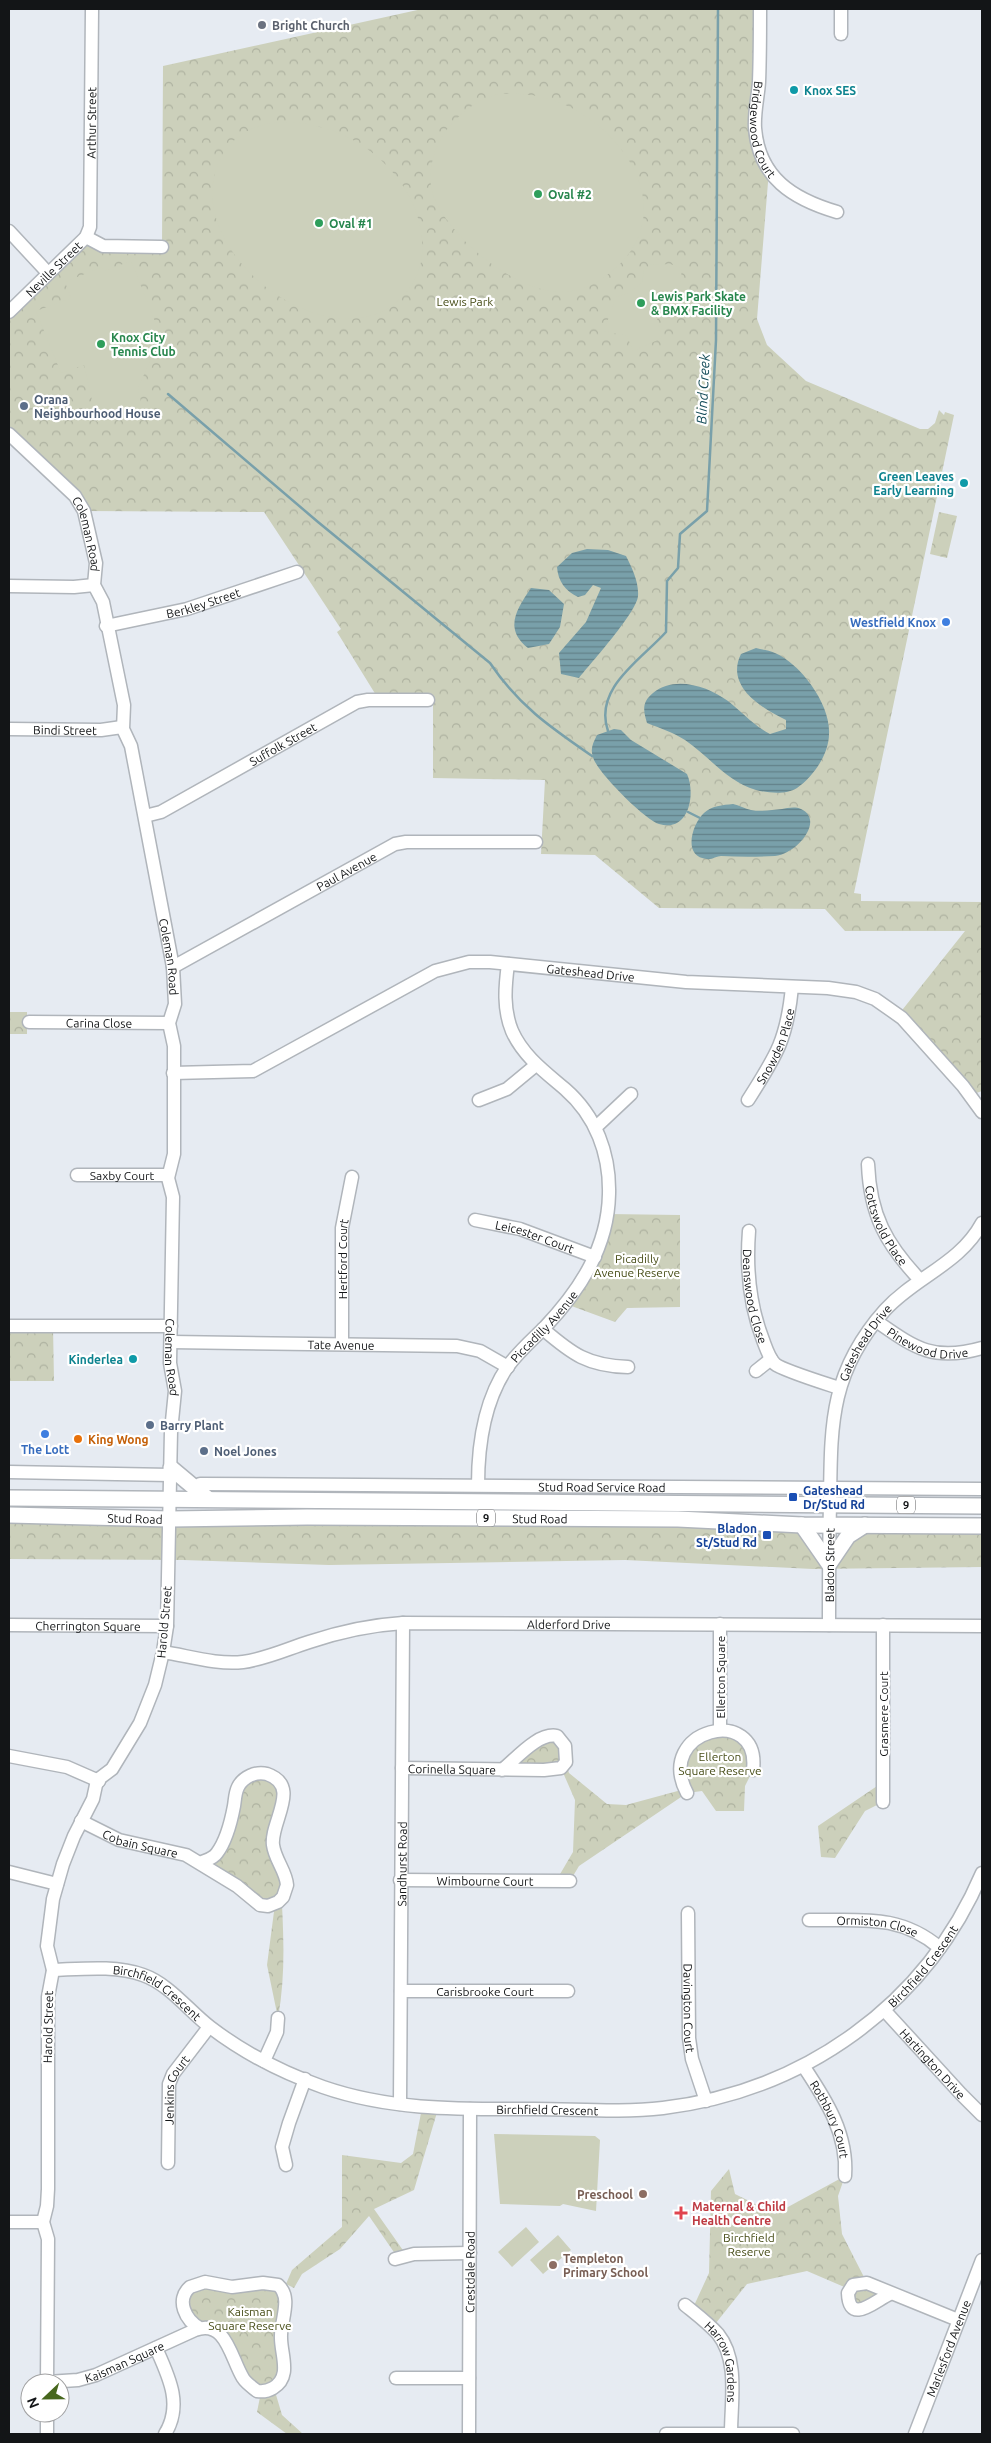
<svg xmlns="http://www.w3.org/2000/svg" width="991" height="2443" viewBox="0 0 991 2443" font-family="Ubuntu,sans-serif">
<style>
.park{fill:url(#park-crowns)}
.garden{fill:#ccd0bb}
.water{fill:url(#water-rules)}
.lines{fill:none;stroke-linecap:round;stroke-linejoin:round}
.stream{stroke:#79a0aa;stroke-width:2.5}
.minor-casing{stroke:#b0b5bb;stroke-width:15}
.major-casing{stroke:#b0b5bb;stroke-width:18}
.minor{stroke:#fff;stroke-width:12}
.major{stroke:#fff;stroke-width:15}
.worship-dot{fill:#6b7280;stroke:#fff;stroke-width:2}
.culture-dot{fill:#0f9aa8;stroke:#fff;stroke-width:2}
.leisure-dot{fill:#2e9e5b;stroke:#fff;stroke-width:2}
.service-dot{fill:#5c6f8a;stroke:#fff;stroke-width:2}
.shop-dot{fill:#3f7fe0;stroke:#fff;stroke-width:2}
.food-dot{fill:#e8710a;stroke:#fff;stroke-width:2}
.transit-dot{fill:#1a4fb4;stroke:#fff;stroke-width:2}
.education-dot{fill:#8d6e63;stroke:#fff;stroke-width:2}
.health-dot{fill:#e0444e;stroke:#fff;stroke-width:2}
.labels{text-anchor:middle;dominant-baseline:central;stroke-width:4.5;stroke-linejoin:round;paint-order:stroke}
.shield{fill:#fff;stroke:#5a5b5d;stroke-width:1}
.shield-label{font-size:11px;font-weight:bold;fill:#131517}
.worship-label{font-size:12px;font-weight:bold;fill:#5b616d;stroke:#fff;text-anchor:start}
.culture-label{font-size:12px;font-weight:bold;fill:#0d838f;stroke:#fff;text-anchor:end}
.street-label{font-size:12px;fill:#131517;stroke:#fff}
.leisure-label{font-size:12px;font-weight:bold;fill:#27864d;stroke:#fff;text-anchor:start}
.park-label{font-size:12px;fill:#494f1a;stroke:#fff}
.service-label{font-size:12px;font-weight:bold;fill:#4e5e75;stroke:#fff;text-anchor:start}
.shop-label{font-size:12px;font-weight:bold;fill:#366cbe;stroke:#fff;text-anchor:end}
.food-label{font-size:12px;font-weight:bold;fill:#c56008;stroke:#fff;text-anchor:start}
.transit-label{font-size:12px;font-weight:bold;fill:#164399;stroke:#fff;text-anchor:start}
.education-label{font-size:12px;font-weight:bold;fill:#785e54;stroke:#fff;text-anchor:end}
.health-label{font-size:12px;font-weight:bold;fill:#be3a42;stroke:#fff;text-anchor:start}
.water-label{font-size:14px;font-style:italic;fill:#174e5b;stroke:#fff}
</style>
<defs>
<pattern id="park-crowns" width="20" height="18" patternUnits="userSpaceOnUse" patternTransform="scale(1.25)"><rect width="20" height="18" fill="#ccd0bb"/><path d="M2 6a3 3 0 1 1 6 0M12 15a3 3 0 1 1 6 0" fill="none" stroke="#aeb2a0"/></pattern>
<pattern id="water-rules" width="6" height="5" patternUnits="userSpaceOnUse" patternTransform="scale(1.25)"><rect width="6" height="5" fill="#79a0aa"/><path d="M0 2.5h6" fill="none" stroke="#628189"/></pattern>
</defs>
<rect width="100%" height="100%" fill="#e6ebf2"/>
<path class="park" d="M422,9H760L756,114L769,170L757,319L767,345L806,381L920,429H928L935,423L939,410L944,415L945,412L954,415L854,893L861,894V901L982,902V1091L971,1095L899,1014L965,931H845L825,909L659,908L595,855L541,854L545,780L433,778V700H379L337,632L341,629L264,512L84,511L9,434V312L86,237L99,245L162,246L163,66Z
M939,512L957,516L947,558L930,554Z
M9,1012H27V1034H9Z
M608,1214L680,1215V1307L627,1308L615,1322L566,1304Z
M9,1326H53L54,1381H9Z
M9,1516L802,1525L829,1564L852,1533L982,1526V1567L813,1569L625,1560L329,1565L183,1560L9,1559Z
M557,1736L569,1773L607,1804L626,1805L685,1789L680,1772L701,1736L742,1738L753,1770L745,1786L744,1811H716L702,1791L687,1793L579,1866L570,1881H556L573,1852L575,1800L561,1768L502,1770L536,1742Z
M250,1776L279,1783C274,1861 292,1941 278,2018L267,1965L275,1904L268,1906L216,1869L215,1860Z
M883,1782V1802L865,1811L835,1858L821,1857L818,1826Z
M422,2108L438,2109L414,2190L374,2209L407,2256L398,2258L369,2216L340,2249L302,2274L294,2288L286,2284L292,2270L342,2227V2155L401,2163L413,2154Z
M729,2169L735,2194L775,2214L845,2176L838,2196L842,2234L867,2283L890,2294L857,2309L849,2289L807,2271L747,2284L712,2328L692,2310L709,2273L711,2191Z
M278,2285L284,2363L274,2388L282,2415L303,2434H287L257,2412L261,2392L257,2391L227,2343L188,2319L190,2287Z"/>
<path class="garden" d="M498,94C515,93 534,94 550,99C626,124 686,217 606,276C592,287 574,293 556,292C511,288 449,237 433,195C426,173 434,144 449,127C463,111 477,100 498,94Z
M282,122C332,122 378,146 405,189C422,217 431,257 411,286C347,380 169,251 222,156C235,133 257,124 282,122Z
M131,261L160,334L154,336V352L138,388L143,411L97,422L84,365L61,373L36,311L71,298L65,282L102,267L104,271Z
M670,264L682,268L680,287L664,296L670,308L657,319L662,338L633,351L627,336L604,331L616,297L628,293L642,283L644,270L650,265Z
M494,2134L595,2136L600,2140L596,2211L563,2204L560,2206L500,2204Z
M526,2227L539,2242L512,2267L498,2252Z
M558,2235L571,2250L543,2274L530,2260Z"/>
<path class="water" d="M587,549L608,550L626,556C632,568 639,582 638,596C637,612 591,663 579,678L561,674L559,653L586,622L601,588L593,585L585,595L578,597C565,591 558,581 557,567L572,553Z
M531,588L549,590L564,604L560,627L549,644L528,648C504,629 516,610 531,588Z
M756,648C762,650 769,650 775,653C801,664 831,705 829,734C829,754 813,777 797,788C786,795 768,793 756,790C726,781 710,757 685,740C674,733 660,728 647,723C643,710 642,702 653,693C674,675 708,686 728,701C742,712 753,725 770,734L786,729V720C761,708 725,686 741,654Z
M614,729L621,730L631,740L687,774C696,794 689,833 659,824C645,820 596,771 593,757C590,749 593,743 597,735Z
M733,804C739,805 745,809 751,810C761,812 772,810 782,809C787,808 795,806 801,809C825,820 797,854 775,856C757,857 739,857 721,856C717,856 711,860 707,859C682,857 692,824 704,813C711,806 723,805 733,804Z"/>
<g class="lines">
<path class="stream" d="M168,394L318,522L490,663C519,706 550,727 592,756
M608,731C593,688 642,659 666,632L667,581L678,568L680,534L707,511L716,340L718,9
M688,812L700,818"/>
<defs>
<g id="minor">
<path id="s1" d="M760,9C760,33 760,57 759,82C758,97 754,112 755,128C759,178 793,199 837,212"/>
<path d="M841,34V9"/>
<path d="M9,231L48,273"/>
<path id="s2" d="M86,237L90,227L92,9"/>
<path id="s3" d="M9,312L86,237L103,246L162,247"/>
<path id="s4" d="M9,434L75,496L84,511L96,563L94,585L103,602L124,705L123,729L131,746L173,967L175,1004L169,1023L174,1046V1154L168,1178L173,1197L170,1363L175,1391L171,1431L167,1626L163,1652L155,1685L140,1723L112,1769L100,1778L96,1785L93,1799L74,1836L63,1864L53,1899L47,1946L53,1970L48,1997V2189L47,2206L43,2222L48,2239L47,2383"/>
<path d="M9,586L74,587L94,585"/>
<path id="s5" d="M106,626L187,609L297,572"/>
<path id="s6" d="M9,729L101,730L122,727"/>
<path id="s7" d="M145,816L161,812L357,702L368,700H428"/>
<path id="s8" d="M173,967L395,844L406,842H536"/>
<path id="s9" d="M29,1022L169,1023"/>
<path id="s10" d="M173,1073L253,1071L435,971L469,962H490L686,982L828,988L856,992L875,999L902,1018L963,1086L982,1112"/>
<path d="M479,1100L507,1089L536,1065"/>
<path id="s11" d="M748,1100C776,1056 787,1040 792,987"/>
<path d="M596,1127L631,1094"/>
<path id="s12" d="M868,1164C870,1215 886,1244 920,1280"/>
<path id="s13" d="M77,1175H168"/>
<path id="s14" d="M475,1220L520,1229L595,1257"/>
<path id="s15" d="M749,1231C746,1269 749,1304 763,1340C766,1348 769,1358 775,1364C782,1370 827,1384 839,1388"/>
<path id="s16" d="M876,1321C915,1348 933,1362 982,1348"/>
<path d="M9,1326H171"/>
<path d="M543,1329C572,1354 588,1366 628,1367"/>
<path id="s17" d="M171,1342L457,1346L480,1351L508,1367"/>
<path id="s18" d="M342,1344V1228L352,1177"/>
<path d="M756,1371L771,1359"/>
<path d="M9,1472L170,1475"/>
<path id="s19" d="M200,1484L982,1489"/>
<path id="s20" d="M478,1485C478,1445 485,1399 508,1366C519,1351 532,1340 545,1327C580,1290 608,1247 609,1194C610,1154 596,1116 565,1089C545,1072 523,1056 512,1031C503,1009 505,987 508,964"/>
<path id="s21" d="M9,1625L167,1626"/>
<path id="s22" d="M829,1625C829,1585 829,1545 830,1504C831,1426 829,1373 885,1310C915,1277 960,1264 982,1223"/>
<path id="s23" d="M163,1652C189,1656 217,1665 243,1662C266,1659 287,1649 309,1642C339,1632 371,1625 403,1623L982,1626"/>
<path d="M720,1729V1624"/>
<path d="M9,1756L67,1767L99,1781"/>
<path id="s24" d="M402,1768L544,1770L561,1768L566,1762L565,1746L557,1736C538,1732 516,1759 502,1770"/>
<path d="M687,1793C653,1729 761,1703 753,1770"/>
<path d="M883,1802V1625"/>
<path id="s25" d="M81,1821L119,1840L186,1855L237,1886L260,1905L268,1906L278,1902L283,1897L287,1885C286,1871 275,1860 273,1845C270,1822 302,1786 267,1774C256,1771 243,1777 238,1787C235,1793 235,1800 234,1806C231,1822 226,1841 217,1853C213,1859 206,1860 200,1863"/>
<path d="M9,1872L57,1884"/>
<path id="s26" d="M400,1880L570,1881"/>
<path id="s27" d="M688,1913L689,2038L692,2059L706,2101"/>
<path id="s28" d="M809,1920C859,1921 899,1913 940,1948"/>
<path id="s29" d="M53,1970C81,1969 116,1965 143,1975C169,1984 189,2011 210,2027C244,2053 283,2073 323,2087C392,2111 463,2109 534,2109C577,2109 620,2113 663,2108C804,2091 926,2005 982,1873"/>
<path id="s30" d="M401,1991H568"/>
<path id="s31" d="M885,2011L961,2094L982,2115"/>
<path d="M264,2061L277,2032L278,2018"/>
<path id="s32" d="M804,2067C826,2100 848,2134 845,2176"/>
<path id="s33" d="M400,2104L403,1623"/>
<path id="s34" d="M168,2163L169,2084L173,2074L209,2027"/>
<path d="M286,2165L282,2147L289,2123L305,2079"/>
<path d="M9,2222H43"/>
<path d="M395,2259L414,2254L470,2253"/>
<path d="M890,2294C877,2299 849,2327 848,2293L853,2285L867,2283L958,2320"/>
<path id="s35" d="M685,2305C696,2314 708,2323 718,2334C739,2360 731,2401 731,2433"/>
<path d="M156,2348C169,2377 183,2405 165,2434"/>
<path d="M396,2378H469"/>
<path id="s36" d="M47,2382L78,2380L96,2375L195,2330C226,2318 231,2359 243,2378C246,2383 252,2387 257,2391C263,2392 268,2391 273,2388C292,2377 281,2355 281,2338C280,2321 293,2298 278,2285L263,2283L232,2287L205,2282L190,2287C175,2300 186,2321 200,2328"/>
<path d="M47,2434V2413"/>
<path id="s37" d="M469,2434L470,2109"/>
<path d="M666,2434H793"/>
<path id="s38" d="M915,2434L982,2260"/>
</g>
<g id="major">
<path d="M171,1468L208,1499"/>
<path d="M9,1498L982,1506"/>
<path id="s39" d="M9,1515L170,1519L307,1517L678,1519L802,1525L982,1526"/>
<path d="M802,1525L829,1564L848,1536L865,1525"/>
</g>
</defs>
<use href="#minor" class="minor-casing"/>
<use href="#major" class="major-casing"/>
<use href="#minor" class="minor"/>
<use href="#major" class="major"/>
</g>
<circle class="worship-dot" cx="262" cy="25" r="5"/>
<g class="culture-dot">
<circle cx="794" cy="90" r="5"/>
<circle cx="964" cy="483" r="5"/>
<circle cx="133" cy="1359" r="5"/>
</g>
<g class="leisure-dot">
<circle cx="538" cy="194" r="5"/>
<circle cx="319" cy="223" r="5"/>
<circle cx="641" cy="303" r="5"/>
<circle cx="101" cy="344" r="5"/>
</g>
<g class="service-dot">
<circle cx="24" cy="406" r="5"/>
<circle cx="150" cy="1425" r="5"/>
<circle cx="204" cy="1451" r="5"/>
</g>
<g class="shop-dot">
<circle cx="946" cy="622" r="5"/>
<circle cx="45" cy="1434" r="5"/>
</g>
<circle class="food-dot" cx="78" cy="1439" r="5"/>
<g class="transit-dot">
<rect x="788" y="1492" width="10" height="10" rx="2.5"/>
<rect x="762" y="1530" width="10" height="10" rx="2.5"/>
</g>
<g class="education-dot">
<circle cx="643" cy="2194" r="5"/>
<circle cx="553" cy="2265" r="5"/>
</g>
<path class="health-dot" d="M678.5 2205.5h5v5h5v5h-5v5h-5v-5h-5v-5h5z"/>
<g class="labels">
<g class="shield">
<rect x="897" y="1496.5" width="18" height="17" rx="4"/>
<rect x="477" y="1509.5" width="18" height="17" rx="4"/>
</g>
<g class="shield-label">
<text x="906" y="1505">9</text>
<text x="486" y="1518">9</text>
</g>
<g class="worship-label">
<text x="272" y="25">Bright Church</text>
</g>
<g class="culture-label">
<text x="804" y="90" text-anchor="start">Knox SES</text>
<text x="954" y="476">Green Leaves<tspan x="954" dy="14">Early Learning</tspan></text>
<text x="123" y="1359">Kinderlea</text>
</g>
<g class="street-label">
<text stroke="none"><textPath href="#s2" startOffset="115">Arthur Street</textPath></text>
<text stroke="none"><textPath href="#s1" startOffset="122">Bridgewood Court</textPath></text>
<text stroke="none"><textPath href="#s3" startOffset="62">Neville Street</textPath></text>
<text stroke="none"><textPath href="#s4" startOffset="131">Coleman Road</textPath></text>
<text stroke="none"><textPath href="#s5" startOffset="100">Berkley Street</textPath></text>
<text stroke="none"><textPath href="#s6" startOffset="56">Bindi Street</textPath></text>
<text stroke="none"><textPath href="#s7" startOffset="156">Suffolk Street</textPath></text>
<text stroke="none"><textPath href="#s8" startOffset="198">Paul Avenue</textPath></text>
<text stroke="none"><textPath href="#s4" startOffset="565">Coleman Road</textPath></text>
<text stroke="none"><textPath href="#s10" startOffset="445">Gateshead Drive</textPath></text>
<text stroke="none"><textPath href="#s9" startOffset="70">Carina Close</textPath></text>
<text stroke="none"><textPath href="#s11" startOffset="61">Snowden Place</textPath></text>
<text stroke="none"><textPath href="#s13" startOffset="45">Saxby Court</textPath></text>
<text stroke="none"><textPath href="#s12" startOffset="65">Cottswold Place</textPath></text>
<text stroke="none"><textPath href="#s14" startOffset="62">Leicester Court</textPath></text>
<text stroke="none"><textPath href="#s18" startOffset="85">Hertford Court</textPath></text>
<text stroke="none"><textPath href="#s15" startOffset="66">Deanswood Close</textPath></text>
<text stroke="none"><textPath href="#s20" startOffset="178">Piccadilly Avenue</textPath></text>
<text stroke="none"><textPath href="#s16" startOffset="58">Pinewood Drive</textPath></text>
<text stroke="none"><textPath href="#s17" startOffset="170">Tate Avenue</textPath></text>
<text stroke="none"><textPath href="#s22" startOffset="290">Gateshead Drive</textPath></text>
<text stroke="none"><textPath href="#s4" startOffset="969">Coleman Road</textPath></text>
<text stroke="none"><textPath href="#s19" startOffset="402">Stud Road Service Road</textPath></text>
<text stroke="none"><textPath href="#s39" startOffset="126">Stud Road</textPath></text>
<text stroke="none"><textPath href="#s39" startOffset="531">Stud Road</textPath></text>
<text stroke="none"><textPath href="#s22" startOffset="60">Bladon Street</textPath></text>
<text transform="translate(164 1622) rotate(-85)">Harold Street</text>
<text stroke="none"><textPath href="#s23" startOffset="412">Alderford Drive</textPath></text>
<text stroke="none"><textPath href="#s21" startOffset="79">Cherrington Square</textPath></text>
<text transform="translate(720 1677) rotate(-90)">Ellerton Square</text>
<text transform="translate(883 1714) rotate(-90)">Grasmere Court</text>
<text stroke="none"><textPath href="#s24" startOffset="50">Corinella Square</textPath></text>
<text stroke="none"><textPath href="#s25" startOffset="64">Cobain Square</textPath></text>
<text stroke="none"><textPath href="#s33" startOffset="240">Sandhurst Road</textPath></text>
<text stroke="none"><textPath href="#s26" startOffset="85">Wimbourne Court</textPath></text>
<text stroke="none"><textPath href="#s28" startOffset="69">Ormiston Close</textPath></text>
<text stroke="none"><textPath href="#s29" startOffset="951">Birchfield Crescent</textPath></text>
<text stroke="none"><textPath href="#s30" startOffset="84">Carisbrooke Court</textPath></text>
<text stroke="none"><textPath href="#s29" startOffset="111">Birchfield Crescent</textPath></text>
<text stroke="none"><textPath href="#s27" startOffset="95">Davington Court</textPath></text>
<text transform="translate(48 2027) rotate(-89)">Harold Street</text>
<text stroke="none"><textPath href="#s31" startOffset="71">Hartington Drive</textPath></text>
<text stroke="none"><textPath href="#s34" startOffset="75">Jenkins Court</textPath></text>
<text stroke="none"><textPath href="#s29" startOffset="531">Birchfield Crescent</textPath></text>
<text stroke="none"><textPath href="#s32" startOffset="59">Rothbury Court</textPath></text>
<text stroke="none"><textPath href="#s37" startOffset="162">Crestdale Road</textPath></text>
<text stroke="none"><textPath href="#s38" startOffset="92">Marlesford Avenue</textPath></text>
<text stroke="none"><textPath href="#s36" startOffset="81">Kaisman Square</textPath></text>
<text stroke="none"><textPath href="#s35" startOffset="72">Harrow Gardens</textPath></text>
</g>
<g class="leisure-label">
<text x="548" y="194">Oval #2</text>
<text x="329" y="223">Oval #1</text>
<text x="651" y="296">Lewis Park Skate<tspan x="651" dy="14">&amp; BMX Facility</tspan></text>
<text x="111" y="337">Knox City<tspan x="111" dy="14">Tennis Club</tspan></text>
</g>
<g class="park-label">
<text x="465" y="301">Lewis Park</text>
<text x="637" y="1258">Picadilly<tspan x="637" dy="14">Avenue Reserve</tspan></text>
<text x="720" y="1756">Ellerton<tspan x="720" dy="14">Square Reserve</tspan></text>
<text x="749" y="2237">Birchfield<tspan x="749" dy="14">Reserve</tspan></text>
<text x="250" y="2311">Kaisman<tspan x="250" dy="14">Square Reserve</tspan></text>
</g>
<g class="service-label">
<text x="34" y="399">Orana<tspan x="34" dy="14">Neighbourhood House</tspan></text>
<text x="160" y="1425">Barry Plant</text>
<text x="214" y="1451">Noel Jones</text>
</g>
<g class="shop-label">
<text x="936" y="622">Westfield Knox</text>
<text x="45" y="1449" text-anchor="middle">The Lott</text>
</g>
<g class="food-label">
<text x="88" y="1439">King Wong</text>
</g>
<g class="transit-label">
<text x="803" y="1490">Gateshead<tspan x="803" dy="14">Dr/Stud Rd</tspan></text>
<text x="757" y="1528" text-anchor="end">Bladon<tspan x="757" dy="14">St/Stud Rd</tspan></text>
</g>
<g class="education-label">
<text x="633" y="2194">Preschool</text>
<text x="563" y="2258" text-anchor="start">Templeton<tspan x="563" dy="14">Primary School</tspan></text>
</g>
<g class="health-label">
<text x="692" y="2206">Maternal &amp; Child<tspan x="692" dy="14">Health Centre</tspan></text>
</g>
<g class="water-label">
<text transform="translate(703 389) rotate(-87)">Blind Creek</text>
</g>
</g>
<rect width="991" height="2443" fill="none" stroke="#131517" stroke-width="20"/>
<g transform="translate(45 2398) rotate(248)"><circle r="24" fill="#ffffff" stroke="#a1a1a2"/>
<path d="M0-4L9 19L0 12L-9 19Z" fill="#47671d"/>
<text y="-8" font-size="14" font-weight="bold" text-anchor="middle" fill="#131517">N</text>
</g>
</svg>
